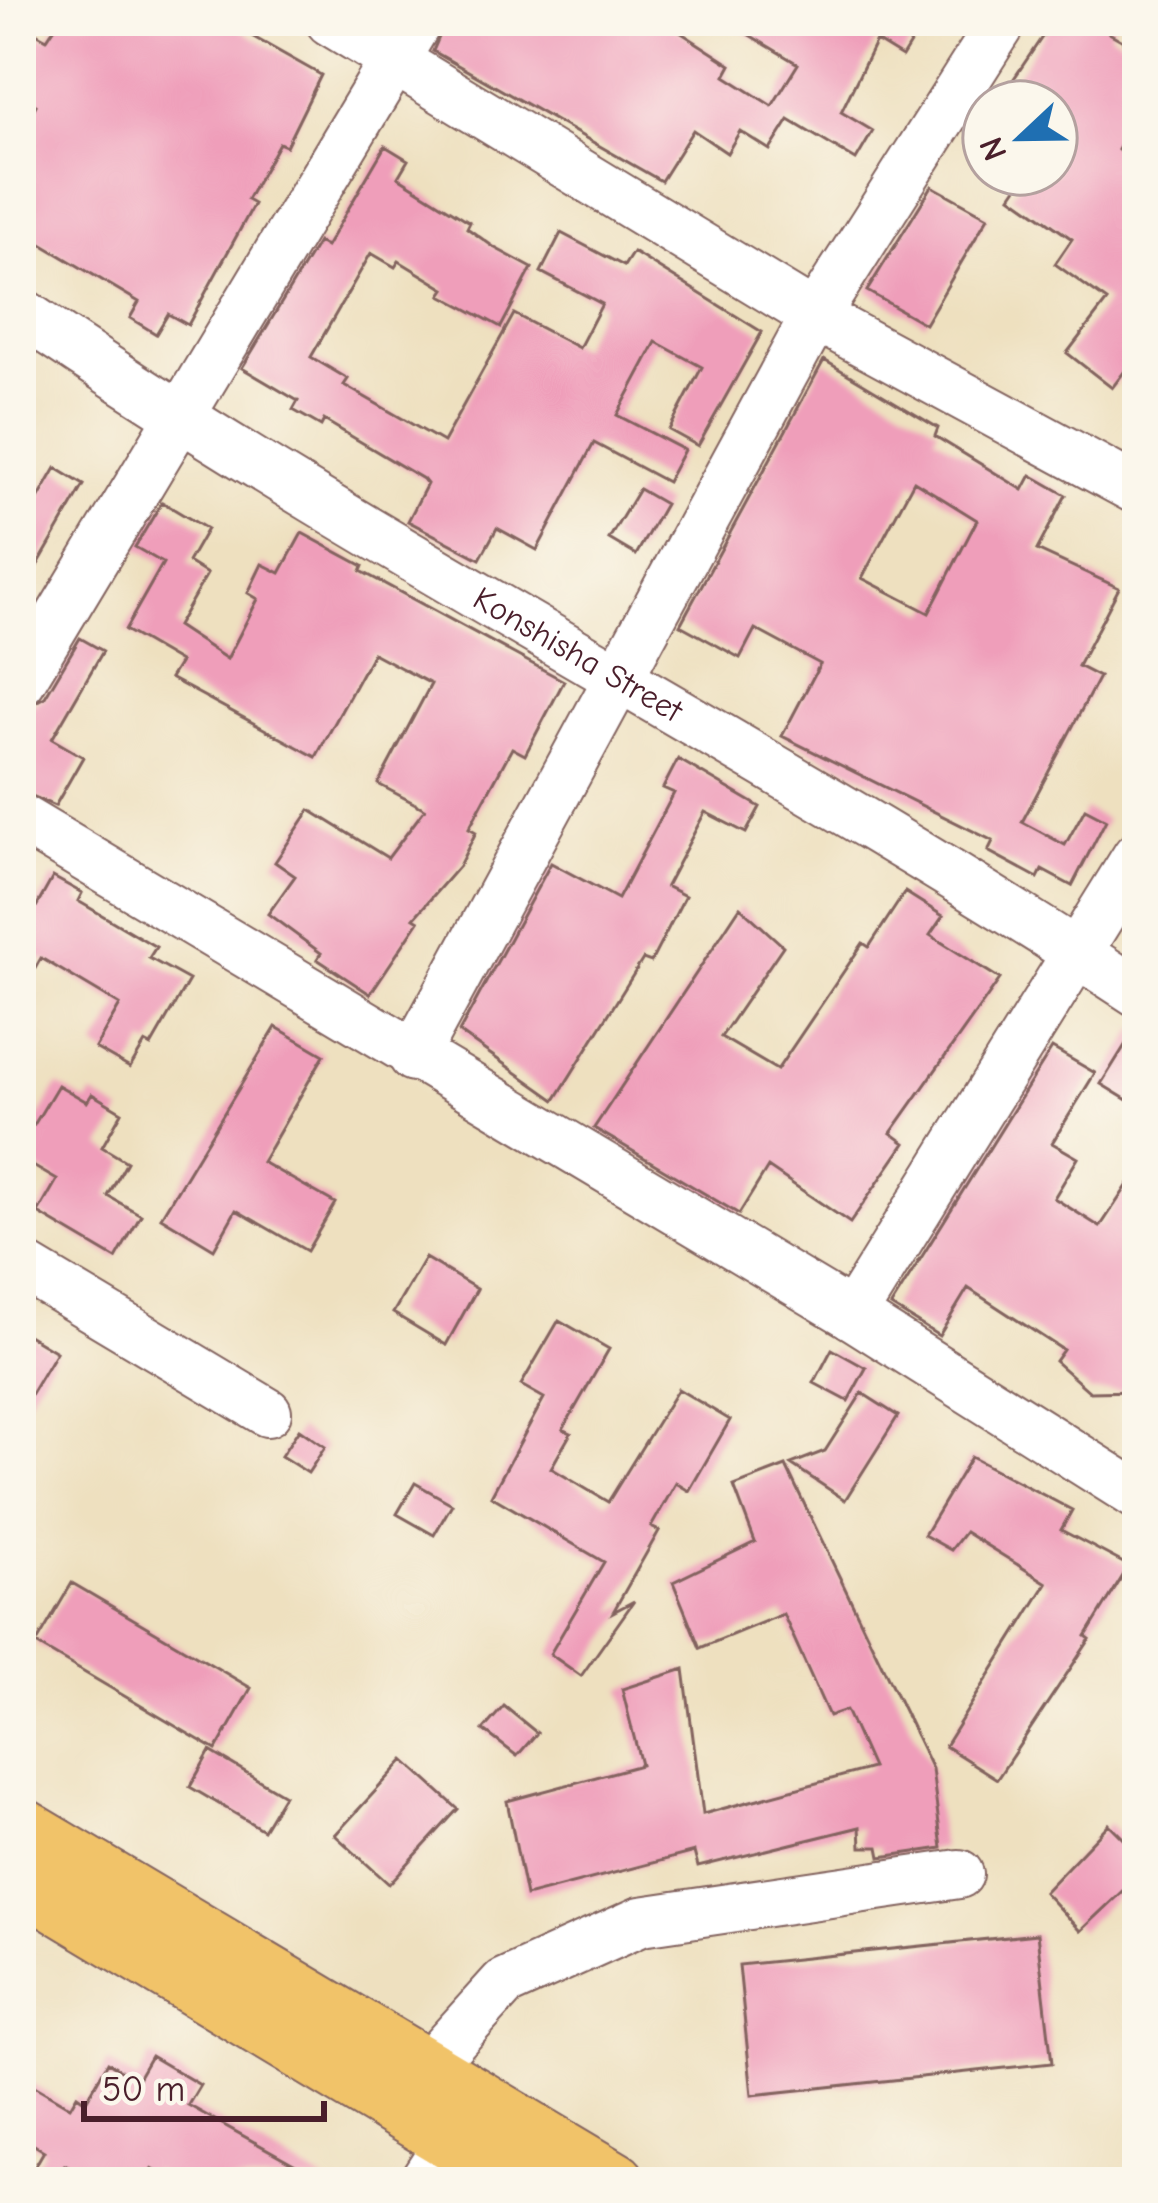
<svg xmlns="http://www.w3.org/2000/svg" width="1158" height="2203" viewBox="0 0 1158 2203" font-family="'Comic Neue',sans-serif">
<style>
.building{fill:#ef9eba;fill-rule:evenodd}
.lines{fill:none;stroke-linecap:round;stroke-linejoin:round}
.minor-casing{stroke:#83635f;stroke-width:52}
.major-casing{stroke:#83635f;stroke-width:64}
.minor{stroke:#fff;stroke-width:48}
.major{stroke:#f1c369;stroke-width:60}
.labels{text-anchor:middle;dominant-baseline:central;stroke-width:9;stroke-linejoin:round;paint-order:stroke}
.street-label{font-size:33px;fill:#4a1f2b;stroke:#fbf7ec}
</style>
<rect width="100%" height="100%" fill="#fbf7ec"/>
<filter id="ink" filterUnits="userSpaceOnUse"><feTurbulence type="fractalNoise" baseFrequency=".00833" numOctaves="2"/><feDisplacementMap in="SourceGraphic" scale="24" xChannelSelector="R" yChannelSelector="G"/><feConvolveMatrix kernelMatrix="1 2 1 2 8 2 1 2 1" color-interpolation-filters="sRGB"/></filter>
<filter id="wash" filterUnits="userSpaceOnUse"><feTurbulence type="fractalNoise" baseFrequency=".004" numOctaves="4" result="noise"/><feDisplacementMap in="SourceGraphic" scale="48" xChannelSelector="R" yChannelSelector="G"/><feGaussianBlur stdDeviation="2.7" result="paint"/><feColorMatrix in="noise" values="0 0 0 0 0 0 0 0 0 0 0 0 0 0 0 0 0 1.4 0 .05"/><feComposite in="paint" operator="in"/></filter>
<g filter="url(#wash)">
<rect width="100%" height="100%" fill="#eee0bf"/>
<g id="blocks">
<path class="building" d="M59,21H225L321,75L286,146L279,143L247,200L254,204L188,325L168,314L156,334L130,318L139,302L21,232V133L36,105L21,96V25L47,39Z
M446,21H663L731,65L725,76L772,106L798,64L726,21H924L902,57L876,41L841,112L873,131L856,160L789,120L770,150L740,131L727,153L693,130L661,181L433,51Z
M1053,21H1116L1109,33L1137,49V117L1118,150L1137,165V355L1112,388L1067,353L1107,301L1055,264L1072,239L1011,196L1026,174H1056V102H998Z
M385,146L408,160L398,177L470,222L467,228L495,248L532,268L501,327L441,295L445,289L399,261L395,267L371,253L311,357L348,379L344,385L443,442L514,314L579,348L602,304L541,272L561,233L624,266L633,252L762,332L698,446L669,430L702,367L656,342L617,415L684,450L667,482L594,443L537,550L497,528L480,559L408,521L427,484L423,479L324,420L321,426L293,410L298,401L242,368L318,242L326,247Z
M932,186L988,217L925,324L867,291Z
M824,360L938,428L935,436L1023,490L1031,475L1066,495L1037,550L1119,588L1078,666L1099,677L1022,822L1065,845L1085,809L1106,820L1072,886L1042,870L1038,878L988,851L993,841L782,736L820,664L755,629L740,658L680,625ZM914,481L977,520L929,613L862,578Z
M56,468L84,485L21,594V529Z
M639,489L665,504L636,555L609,539Z
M162,502L207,529L188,562L207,574L177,626L227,659L258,599L248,593L262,564L280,573L302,533L363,566L361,571L564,681L525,755L512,748L469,828L476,832L459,866L414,918L419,921L370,994L317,959L321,953L268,914L295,876L275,862L310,810L388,858L425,809L378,784L431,684L373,653L316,757L170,678L180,662L125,630L163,563L135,547Z
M80,638L103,651L52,739L83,757L55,806L21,791V710L45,697Z
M678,759L760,807L746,833L705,812L666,886L685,896L651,962L643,959L555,1100L459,1032L551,863L618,899L674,793L663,788Z
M53,877L82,893L78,901L156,947L149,958L189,980L151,1046L145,1043L130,1068L95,1048L120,1005L41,958L21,993V934Z
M905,892L943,916L930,935L1000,979L891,1133L905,1143L850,1223L768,1167L739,1214L594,1128L740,907L783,946L721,1037L777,1070L863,943L869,947Z
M1137,1026V1106L1101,1084Z
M276,1027L324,1055L262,1162L335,1203L307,1251L236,1210L214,1249L161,1217Z
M1052,1048L1095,1073L1052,1143L1078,1158L1054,1198L1100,1227L1137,1171V1391L1090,1392L1055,1361L1063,1350L968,1288L939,1336L891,1306Z
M58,1085L87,1102L92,1094L122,1112L102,1147L127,1162L108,1196L141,1215L116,1259L38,1213L57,1180L21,1159V1118L34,1125Z
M425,1258L477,1289L446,1345L393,1313Z
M559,1320L609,1349L563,1429L571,1433L551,1468L608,1502L678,1389L730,1420L689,1491L676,1483L651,1527L659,1531L613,1612L634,1601L581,1676L550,1654L604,1562L491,1496L544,1398L521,1385Z
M21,1331L56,1352L21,1411Z
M832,1349L866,1368L848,1401L814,1383Z
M862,1393L898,1416L845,1500L791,1464L825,1451Z
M299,1429L325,1447L308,1473L281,1456Z
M971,1457L1072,1510L1061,1530L1129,1566L1086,1636L1090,1639L997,1779L945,1746L1047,1583L965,1532L951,1550L924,1535Z
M786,1466L932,1769L942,1848L881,1857L879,1847H861L860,1827L698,1867L694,1852L526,1896L507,1801L641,1765L622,1689L684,1669L703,1814L872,1768L846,1710L829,1716L783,1614L700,1648L673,1582L755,1542L734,1486Z
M415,1483L452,1504L434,1535L397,1514Z
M72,1583L251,1688L216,1750L36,1644Z
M504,1706L537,1733L517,1756L483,1730Z
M210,1751L284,1795L263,1830L190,1787Z
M404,1760L458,1809L389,1884L335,1835Z
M1109,1824L1137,1852V1877L1080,1931L1044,1892Z
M1037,1934L1052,2063L752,2095L739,1965Z
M151,2056L200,2085L188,2105L326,2182H175L152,2169L145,2182H93L65,2165L55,2182H26L44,2151L21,2137V2100L31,2084L70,2107L77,2095L86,2101L108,2062L137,2080Z"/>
</g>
</g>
<g filter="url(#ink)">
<use href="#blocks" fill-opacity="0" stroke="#83635f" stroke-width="3"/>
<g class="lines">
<defs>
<g id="minor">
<path d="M330,21L815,316L1137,490"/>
<path id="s1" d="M21,312C381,557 773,753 1137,992"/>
<path d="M21,681L418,21"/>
<path d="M21,819L852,1315L1137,1495"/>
<path d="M413,1057L815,316L1003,21"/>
<path d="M21,1265L267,1412"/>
<path d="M852,1315L1137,856"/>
<path d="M427,2068L504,1983L641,1921L959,1874"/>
<path d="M423,2182L451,2139"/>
</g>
<path id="major" d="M21,1828L615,2182
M21,1881L522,2182"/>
</defs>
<use href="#minor" class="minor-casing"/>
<use href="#major" class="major-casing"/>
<use href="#minor" class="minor"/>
<use href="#major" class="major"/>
</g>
</g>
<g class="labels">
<g class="street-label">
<text stroke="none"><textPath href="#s1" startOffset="654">Konshisha Street</textPath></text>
</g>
</g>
<rect width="1158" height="2203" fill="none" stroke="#fbf7ec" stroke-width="72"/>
<g transform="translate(1020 138) rotate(248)"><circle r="57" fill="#fbf7ec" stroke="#b4a19f" stroke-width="3"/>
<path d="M0-9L21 45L0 30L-21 45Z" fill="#1f6fb2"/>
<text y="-18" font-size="33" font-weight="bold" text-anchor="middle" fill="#4a1f2b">N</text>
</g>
<path d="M84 2101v18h240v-18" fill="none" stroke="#4a1f2b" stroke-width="6"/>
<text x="102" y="2101" font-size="36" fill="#4a1f2b" stroke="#fbf7ec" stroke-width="9" paint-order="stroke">50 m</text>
</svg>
